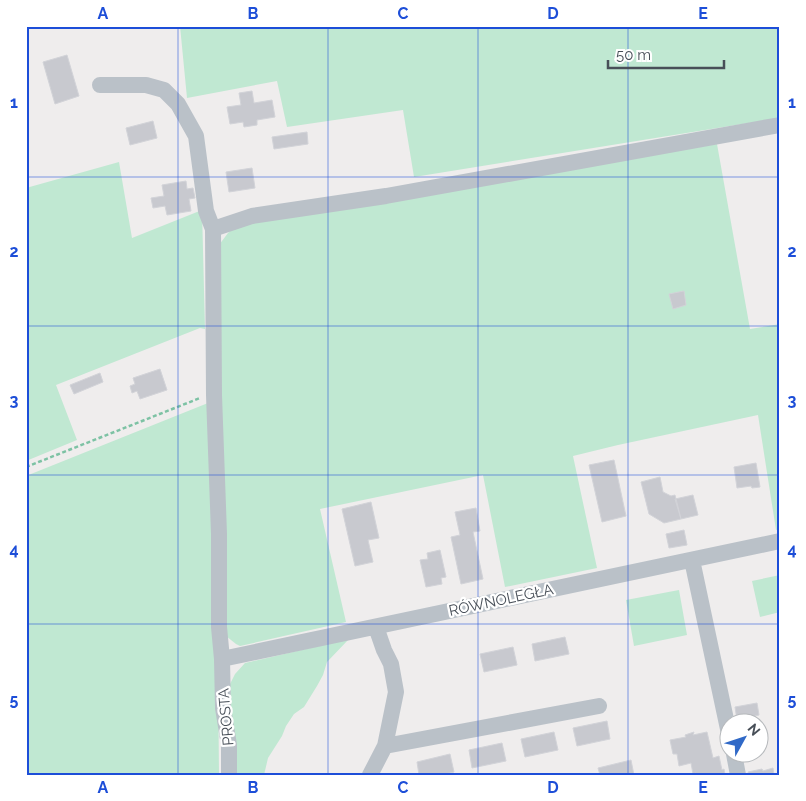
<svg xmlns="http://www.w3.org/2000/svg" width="806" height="801" viewBox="0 0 806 801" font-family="Raleway,sans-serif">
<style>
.green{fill:#c0e8d2}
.building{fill:#c8c9cf;stroke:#d2d3d8}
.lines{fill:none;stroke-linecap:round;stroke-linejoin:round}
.path{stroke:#7dc2a4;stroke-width:2.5;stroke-dasharray:4 2.5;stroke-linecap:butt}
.minor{stroke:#bac1c8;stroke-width:16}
.grid{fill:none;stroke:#1d4ed8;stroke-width:1;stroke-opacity:0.55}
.labels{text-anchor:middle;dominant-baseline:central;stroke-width:4.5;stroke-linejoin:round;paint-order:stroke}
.street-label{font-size:15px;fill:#484f58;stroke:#fff}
.neatline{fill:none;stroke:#1d4ed8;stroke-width:2}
.grid-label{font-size:16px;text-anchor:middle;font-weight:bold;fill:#1d4ed8}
</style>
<rect width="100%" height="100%" fill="#efeded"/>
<path class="green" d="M180,26H780V118L414,177L403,110L287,127L277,81L187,98Z
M717,144L750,329L780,324V529L776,530L758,415L618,445L573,456L597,568L505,587L483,475L320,509L346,622L240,646L236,644L226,636L216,249L228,233L238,224Z
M119,162L132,238L202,210L205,329L200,328L56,385L77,440L26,461V188Z
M208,403L217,569L219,775H26V476Z
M780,575V612L760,617L752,581Z
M679,590L687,635L634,646L626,600Z
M349,639L327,662L323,675L317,686L304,707L294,714L286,726L282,736L268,758L264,775H234L230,684L235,674L245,663Z"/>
<path class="building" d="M67,55L79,96L55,104L43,62Z
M252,91L254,103L272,100L275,117L257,120V125L244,127L243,122L230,124L227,107L241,105L239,93Z
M153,121L157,138L130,145L126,128Z
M307,132L308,144L274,149L272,137Z
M252,168L255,188L229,192L226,172Z
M186,181L187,189L193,188L195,198L189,199L191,211L167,215L165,206L153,208L151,198L164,196L162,185Z
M684,291L686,305L673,309L669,294Z
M160,369L167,390L140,399L137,391L132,393L130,386L135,384L133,378Z
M100,373L103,382L74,394L70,385Z
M614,460L626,516L602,522L589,465Z
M756,463L760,487L752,488L751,486L737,488L734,467Z
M660,477L663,492L671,496L675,495L681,519L664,523L649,514L641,482Z
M693,495L698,515L681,519L675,499Z
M371,502L379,538L368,540L373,562L355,566L342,509Z
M476,508L480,531L473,532L483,579L461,584L451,537L460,535L455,512Z
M684,530L687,545L669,548L666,534Z
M440,550L446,577L441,578L442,584L426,587L420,560L428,559L427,553Z
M565,637L569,654L535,661L532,644Z
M513,647L517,665L484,672L480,654Z
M757,703L759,715L737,720L735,707Z
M607,721L610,739L577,746L573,728Z
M554,732L558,750L525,757L521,739Z
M694,732L693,735L707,732L713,758L719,756L722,770L724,769L725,775H697L696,773L693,774L691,763L679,766L677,754H673L670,740L686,737L685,735Z
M502,743L506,761L472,768L469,750Z
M450,754L454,772L442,775H419L417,762Z
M631,760L634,775H600L598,768Z
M773,768L774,775H749L748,772L762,769L763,771Z"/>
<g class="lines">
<path class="path" d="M26,467L200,398"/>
<path class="minor" d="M100,85H146L164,90L178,104L196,136L206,211L213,229
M692,560L728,729
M222,659L780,541
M385,746L599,706
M734,754L738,775
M229,775V745L223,708L222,659L219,627V534L214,395L213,229L252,216L386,196L780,125
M370,775L385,746L396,692L391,664L384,650L376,627"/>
</g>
<path class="grid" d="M178,26V775M328,26V775M478,26V775M628,26V775M26,177H780M26,326H780M26,475H780M26,624H780"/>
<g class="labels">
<g class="street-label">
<text transform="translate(501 600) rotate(-12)">RÓWNOLEGŁA</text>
<text transform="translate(226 717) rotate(-95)">PROSTA</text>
</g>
</g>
<rect width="806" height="801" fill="none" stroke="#ffffff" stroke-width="55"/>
<g transform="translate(744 738) rotate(50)"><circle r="24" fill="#ffffff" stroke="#b6b9bc"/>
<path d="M0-4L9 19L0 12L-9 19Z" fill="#3069c7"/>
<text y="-8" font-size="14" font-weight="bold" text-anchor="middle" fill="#484f58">N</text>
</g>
<path d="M608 60v8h116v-8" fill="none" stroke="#484f58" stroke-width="2.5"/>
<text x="616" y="60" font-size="15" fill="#484f58" stroke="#ffffff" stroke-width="4" paint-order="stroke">50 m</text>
<rect x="28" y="28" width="750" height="746" class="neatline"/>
<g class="grid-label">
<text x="103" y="19">A</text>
<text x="253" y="19">B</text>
<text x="403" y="19">C</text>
<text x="553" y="19">D</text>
<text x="703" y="19">E</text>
<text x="14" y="108">1</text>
<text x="792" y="108">1</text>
<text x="14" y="257">2</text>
<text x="792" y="257">2</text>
<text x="14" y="406">3</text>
<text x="792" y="406">3</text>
<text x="14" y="555">4</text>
<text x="792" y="555">4</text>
<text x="14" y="705">5</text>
<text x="792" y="705">5</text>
<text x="103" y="793">A</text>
<text x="253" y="793">B</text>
<text x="403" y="793">C</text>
<text x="553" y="793">D</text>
<text x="703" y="793">E</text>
</g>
</svg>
